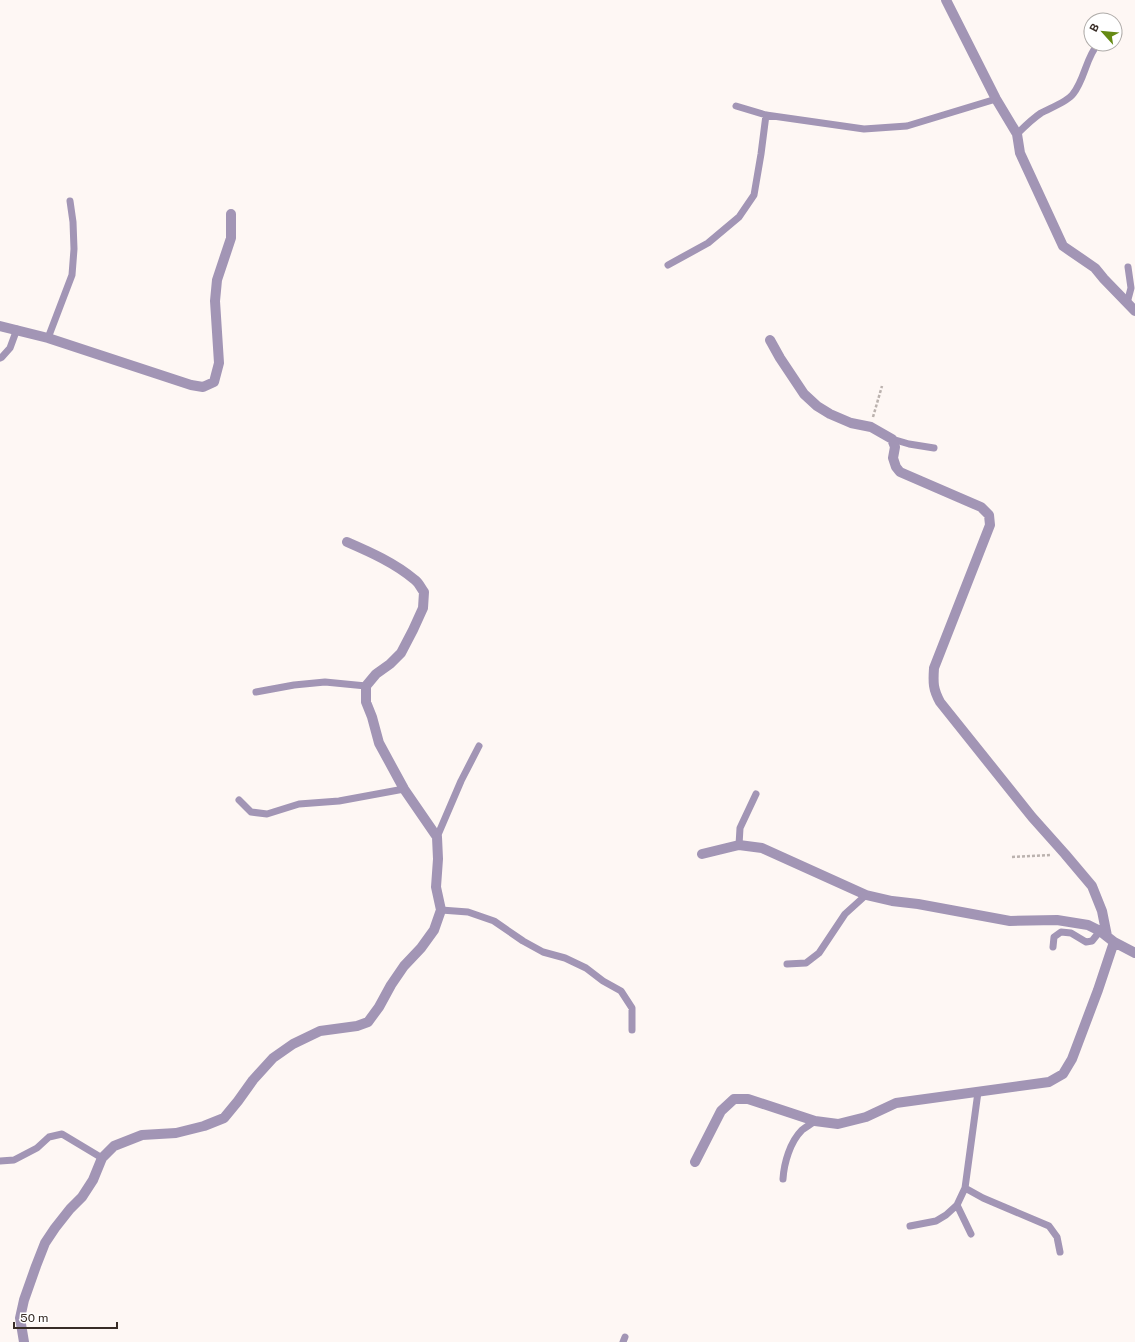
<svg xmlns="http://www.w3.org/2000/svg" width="1135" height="1342" viewBox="0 0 1135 1342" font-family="'Public Sans',sans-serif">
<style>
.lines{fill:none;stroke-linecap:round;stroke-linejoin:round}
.path{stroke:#bbb2ae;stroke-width:2.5;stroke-dasharray:3 2;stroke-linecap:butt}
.lane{stroke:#a295b5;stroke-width:7}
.street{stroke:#a295b5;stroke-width:10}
</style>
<rect width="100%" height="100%" fill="#fef7f4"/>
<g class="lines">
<path class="path" d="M873,417L882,386
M1012,857L1051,855"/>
<path class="lane" d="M736,106L766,115L864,129L907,126L996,99
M1017,134C1024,127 1032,119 1041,113C1050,108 1067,102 1073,94C1085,79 1086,57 1098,44
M668,265L708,243L739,217L754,195L761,154L766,115
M1127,303L1131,288L1128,267
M48,338L72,275L74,249L73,222L70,201
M0,358L2,357L10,348L17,329
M892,439L909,444L934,448
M256,692L294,685L325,682L366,686
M239,800L251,812L267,814L299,804L339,801L404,789
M437,837L461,781L479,746
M739,845L740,828L756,794
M441,910L468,912L494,921L523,941L543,952L565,958L586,968L603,981L621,991L632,1008V1030
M1053,947L1054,937L1061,932L1071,933L1086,942L1092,941L1100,931
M787,964L806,963L819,953L845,914L866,895
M0,1161L14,1160L37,1148L49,1137L62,1134L102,1158
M783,1179C784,1163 790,1142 802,1130C806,1127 811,1124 815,1121
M965,1188L983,1198L1049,1226L1057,1237L1060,1252
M957,1205L971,1234
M910,1226L936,1221L946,1215L957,1205L965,1188L978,1092
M623,1342L625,1337"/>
<path class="street" d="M946,0L996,99L1017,134L1020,153L1063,246L1095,268L1104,279L1135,311
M0,326L48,338L191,385L203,387L214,382L219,363L215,301L217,280L231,238V214
M770,340L780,358L804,394L817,406L830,414L851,423L871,427L892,439L895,447L893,458L896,467L900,472L981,507L989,515L990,525L934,668C933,683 933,689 940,702L1032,817L1065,854L1092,886L1102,911L1107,936
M702,854L739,845L762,848L866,895L892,901L918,904L1010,921L1057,920L1088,925L1100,931L1114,942L1135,953
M695,1162L721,1111L734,1099H748L815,1121L838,1124L866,1117L896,1103L1049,1082L1063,1074L1072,1059L1098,990L1114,942
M24,1342L20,1318L24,1300L36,1266L45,1243L55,1228L70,1209L82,1197L93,1180L102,1158L114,1146L142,1135L176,1133L204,1126L224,1118L238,1101L253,1080L273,1058L293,1044L320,1031L357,1026L368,1022L379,1007L391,985L404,966L421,948L434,930L441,910L436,887L438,859L437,837L404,789L379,743L372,717L366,702V686L376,674L390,664L401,653L413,630L423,608L424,592C421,588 419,583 415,580C395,563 370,552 347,542"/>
</g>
<g transform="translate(1103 32) rotate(297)"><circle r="19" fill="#ffffff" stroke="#afaba8"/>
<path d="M0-3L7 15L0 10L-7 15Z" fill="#658a13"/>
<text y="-6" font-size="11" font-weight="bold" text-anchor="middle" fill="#382c26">B</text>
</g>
<path d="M14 1322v6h103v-6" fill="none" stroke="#382c26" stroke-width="2"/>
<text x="20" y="1322" font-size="12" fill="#382c26" stroke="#ffffff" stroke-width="3" paint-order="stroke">50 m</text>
</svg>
